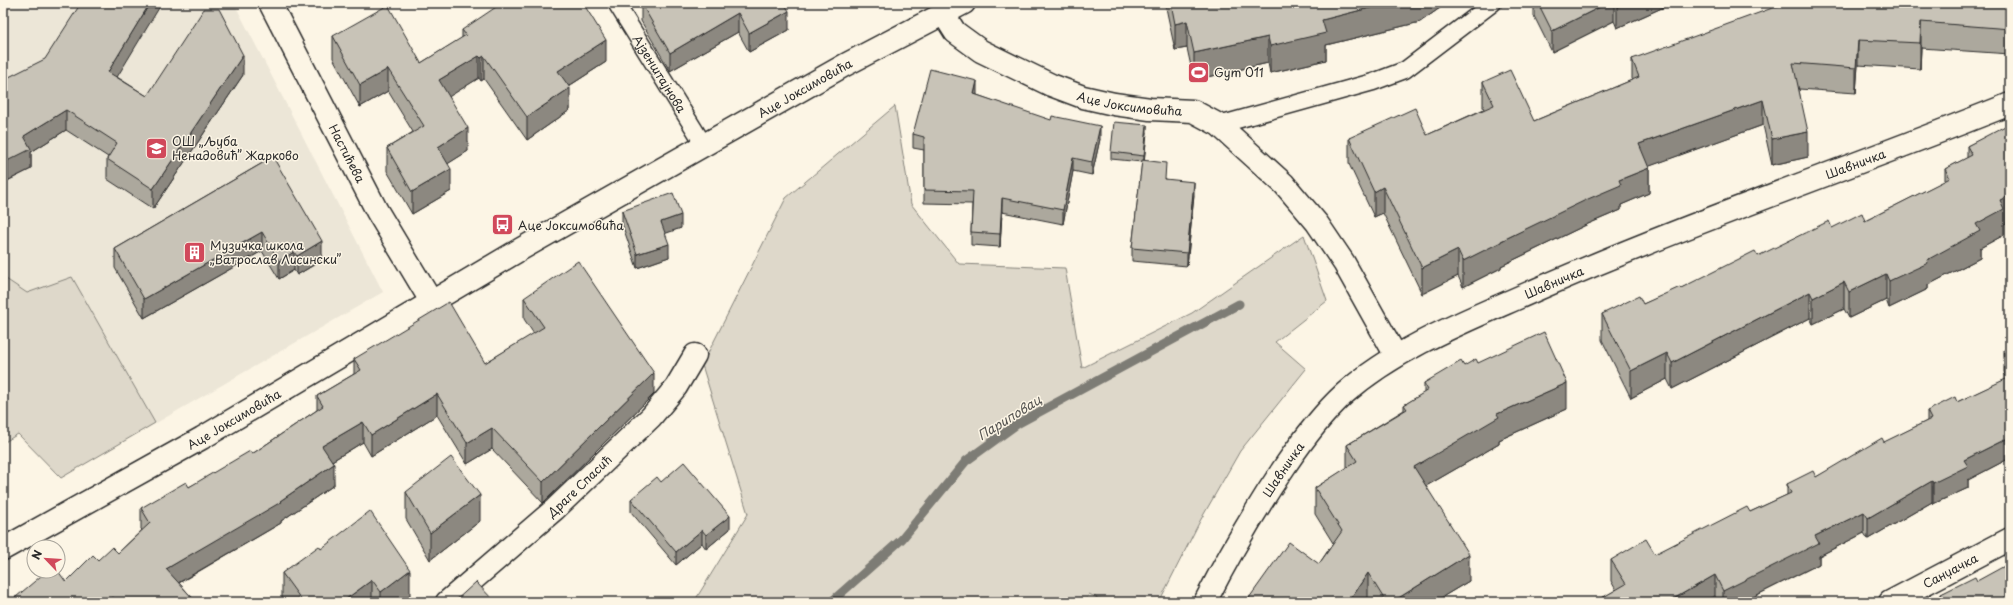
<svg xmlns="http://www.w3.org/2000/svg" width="2013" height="605" viewBox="0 0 2013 605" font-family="'Playpen Sans',sans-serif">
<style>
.built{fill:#ece6d7}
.green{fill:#ded8ca;stroke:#84827a}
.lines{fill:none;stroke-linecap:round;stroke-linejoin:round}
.stream{stroke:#7d7b74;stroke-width:9}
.lane-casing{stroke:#2b2b2b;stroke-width:19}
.street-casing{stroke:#2b2b2b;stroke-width:25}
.secondary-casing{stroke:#2b2b2b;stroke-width:25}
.lane{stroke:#fcf5e5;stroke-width:16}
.street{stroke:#fcf5e5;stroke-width:22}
.secondary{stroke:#fcf5e5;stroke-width:22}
.wall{fill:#aca89d;stroke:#2b2b2b}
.shaded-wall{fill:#8c8880;stroke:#2b2b2b}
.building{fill:#c8c3b7;stroke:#2b2b2b}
.labels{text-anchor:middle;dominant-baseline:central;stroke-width:3;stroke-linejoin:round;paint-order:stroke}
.poi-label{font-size:12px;fill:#2b2b2b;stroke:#fcf5e5;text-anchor:start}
.street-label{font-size:12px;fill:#2b2b2b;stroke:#fcf5e5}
.water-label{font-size:13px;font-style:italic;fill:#545350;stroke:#fcf5e5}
</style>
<rect width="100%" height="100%" fill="#fcf5e5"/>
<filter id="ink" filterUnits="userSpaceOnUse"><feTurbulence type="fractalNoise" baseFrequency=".025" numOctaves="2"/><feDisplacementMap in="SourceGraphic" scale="8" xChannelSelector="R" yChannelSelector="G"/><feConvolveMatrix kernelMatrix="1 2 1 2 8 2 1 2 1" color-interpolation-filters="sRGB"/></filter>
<g filter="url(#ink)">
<path class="built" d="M3,3H234L383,292L61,478L18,434L3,443Z"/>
<path class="green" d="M895,106L911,204L959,264L1065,268L1082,368L1192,313L1304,235L1327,301L1275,342L1306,369L1240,451L1200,521L1159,602H1106L1089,594L1085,602H694L748,514L702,365L786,198Z
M3,277L27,293L72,277L155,423L61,478L18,434L3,443Z"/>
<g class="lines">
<path class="stream" d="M831,602L902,539L966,461L1017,424L1239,304"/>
<defs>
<g id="lane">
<path id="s1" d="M616,3L704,145"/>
<path d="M1219,125L1373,82L1405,70L1493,3"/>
</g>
<g id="street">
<path id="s2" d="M270,3L377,211L431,301"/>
<path id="s3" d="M943,13L955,32L981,51L1051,85L1083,97L1114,104L1150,109L1193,111L1219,125L1284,184L1317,223L1344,263L1396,356"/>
<path id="s4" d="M447,602L555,509L651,417L676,387L695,355"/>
<path id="s5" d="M1205,602C1229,555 1255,510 1285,466C1302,441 1321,415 1344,394C1400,345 1471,319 1538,289C1693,221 1853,167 2010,104"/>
<path id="s6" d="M1890,602L2010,539"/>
</g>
<g id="secondary">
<path id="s7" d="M3,549L202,438L521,249L845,65L964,3"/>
</g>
</defs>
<use href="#lane" class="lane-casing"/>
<use href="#street" class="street-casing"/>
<use href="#secondary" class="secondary-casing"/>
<use href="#lane" class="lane"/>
<use href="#street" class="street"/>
<use href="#secondary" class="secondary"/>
</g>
<path class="wall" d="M641,3H784L789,30L749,52L738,32L670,71L641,21Z
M1165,3H1447L1420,22L1326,45V60L1270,73L1268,63L1194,80L1187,48L1175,50Z
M1534,3H1673L1617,28L1614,21L1552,52L1534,16Z
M2010,3V54L1921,48L1920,69L1858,65L1856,93L1799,89L1808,157L1772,165L1763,125L1649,166V193L1621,205V210L1588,224L1501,266V268L1463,287L1458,276L1422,294L1383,213L1374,217L1349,164V138L1427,135L1484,109L1483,107V82L1534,121L1632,80V59Z
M462,30L606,62L569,86L570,110L527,140L484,79L481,81L479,78L449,96L468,151L447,164L451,191L412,214L387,171V148L413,132L388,91L360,107L333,58V36L421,63L462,38Z
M243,75L153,209L107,179V159L108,157L66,130L31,152V169L3,183V80L117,77L147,96Z
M977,95L1100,139L1092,175L1073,171L1063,224L1002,212L1000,247L971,245V232L972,204L924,203V150L913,148V134Z
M2010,125V221L2004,224V235L1980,248V258L1928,285V289L1889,308L1886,300L1849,318L1844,309L1813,324L1810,318L1672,389L1667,379L1631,398L1602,340V314L1643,304L1758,256L1832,228L1865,221L1945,181V169L1967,158V146Z
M1147,132L1144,161L1166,179L1194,195L1187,266L1132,261V248L1142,162L1111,159V152Z
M273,157L322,260L297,275L294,270L279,279L262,251L144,318L115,268V249Z
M622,211L681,228L665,233L669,257L637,268L622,224Z
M524,298L654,394L543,503L492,449L467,464L437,415L371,456L363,442L332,461L334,485L281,521V523L179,583L196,602H10L66,582L98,560L118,553L142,530L141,529V508L189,487L252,454L317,410V396L354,374V359L485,363L534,334L524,319Z
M2010,347V458L1968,480V488L1933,504L1932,502L1868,539L1864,533L1819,556V564L1743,602H1718L1715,596L1705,602H1595L1616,590L1611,581V560L1655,554L1750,512L1787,495V484L1816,477L1927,421V411L1957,402L2007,379L2004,372V350Z
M1478,363L1567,409L1499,440V444L1426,486L1469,581L1434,602H1370L1368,599L1366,602H1249V598L1319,564L1333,543L1315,514V488L1347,468V445L1404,410V405L1424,393V383L1464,366Z
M661,482L730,529L706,549L702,543L676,565L631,512V499Z
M406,492L480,521L430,560L406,519Z
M321,549L410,596L402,602H283L282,600V573Z
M1977,581L2010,602H1941V594Z"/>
<path class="shaded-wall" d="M150,3H162L108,92V72Z
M1389,3H1447L1420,22L1326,45V60L1270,73V46L1322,20Z
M1608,3H1614V21L1552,52V31Z
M1625,3H1673L1617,28V7Z
M789,11V30L749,52V33Z
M738,13V32L670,71V53Z
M1187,21V48L1175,50V24Z
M1921,22V48L1920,69V43Z
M1268,37V63L1194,80V53Z
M606,40V62L558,93V71Z
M1858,40V65L1856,93V68Z
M243,55V75L153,209V189Z
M479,56V78L439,103V80Z
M484,56V79L481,81V58Z
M388,69V91L360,107V85Z
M977,81V95L974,94Z
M570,88V110L527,140V117Z
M1763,100V125L1639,170V144Z
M66,110V130L31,152V169L3,183V163L24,136Z
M1147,125V132L1144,163V156Z
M1100,126V139L1092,175V162Z
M468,128V151L438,170V147Z
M1808,132V157L1772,165V139Z
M1073,158V171L1063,224V210Z
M1649,168V193L1621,205V210L1588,224L1501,266V268L1463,287V261L1619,180Z
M451,169V191L412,214V192Z
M1194,182V195L1187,266V253Z
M1383,187V213L1374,217V192Z
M2010,195V221L2004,224V235L1980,248V258L1928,285V289L1889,308V281L1927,260L2000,200Z
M1002,198V212L1000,247V234Z
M681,215V228L661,235V222Z
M262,232V251L144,318V299Z
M322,241V260L297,275V256Z
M669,244V257L637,268V254Z
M1458,250V276L1422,294V268Z
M294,252V270L279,279V261Z
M1886,274V300L1849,318V292Z
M1844,282V309L1813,324V298Z
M1810,292V318L1672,389V363Z
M1667,353V379L1631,398V371Z
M654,373V394L543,503V482Z
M1567,383V409L1499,440V444L1414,493V467L1497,414Z
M437,394V415L371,456V435Z
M363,422V442L322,467V446Z
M492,428V449L467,464V443Z
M2010,437V458L1968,480V488L1933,504V483L1964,460Z
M334,464V485L281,521V523L166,590V569L280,501Z
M1932,481V502L1868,539V518Z
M480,495V521L430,560V533Z
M1864,512V533L1819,556V564L1743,602H1723V591L1815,536Z
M730,516V529L706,549V535Z
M702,530V543L676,565V552Z
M1469,554V581L1434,602H1392Z
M410,570V596L402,602H381V592Z
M1368,573V599L1366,602H1348Z
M1715,575V596L1705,602H1668Z
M372,580V602H342Z
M113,597V602H107Z"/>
<path class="building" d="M81,3H150L108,72L147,96L204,9H219L243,55L153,189L107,159L117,143L66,110L24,136L31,149L3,163V80L45,59Z
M502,3H583L606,40L558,71L570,88L527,117L484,56L481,58L479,56L439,80L468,128L438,147L451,169L412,192L387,148L424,126L388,69L360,85L333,36L388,5L421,63L466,35L462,30Z
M641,3H784L789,11L749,33L738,13L670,53Z
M1171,3H1389L1322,20L1326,33L1270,46L1268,37L1194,53L1187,21L1175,24Z
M1538,3H1608L1552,31Z
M1615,3H1625L1617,7Z
M1786,3H2010V29L1921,22L1920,43L1858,40L1856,68L1793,63L1808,132L1772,139L1763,100L1639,144L1649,168L1619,180L1621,185L1588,199L1501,241V242L1463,261L1458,250L1422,268L1383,187L1374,192L1349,138L1415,108L1427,135L1494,105L1483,82L1510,70L1534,121L1639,77L1632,59Z
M930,69L977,81L974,94L1051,120L1052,116L1100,126L1092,162L1073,158L1063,210L1002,198L1000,234L971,232L973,191L924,190V137L913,134Z
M1114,122L1147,125L1144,156L1111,152Z
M2009,124L2010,125V195L2000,200L2004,209L1976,224L1980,231L1927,260L1928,263L1889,281L1886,274L1849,292L1844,282L1813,298L1810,292L1672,363L1667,353L1631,371L1602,314L1639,296L1643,304L1680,287L1681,288L1755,251L1758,256L1829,221L1832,228L1862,213L1865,221L1950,178L1945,169L1972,155L1967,146Z
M273,157L322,241L297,256L294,252L279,261L262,232L144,299L115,249Z
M1142,160L1166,163L1165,179L1194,182L1187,253L1132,248Z
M673,193L681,215L661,222L669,244L637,254L622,211Z
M578,261L654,373L543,482L492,428L467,443L437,394L371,435L363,422L322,446L334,464L280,501L281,502L166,569L196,602H117L113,597L107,602H10L47,571H58L66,582L93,555L98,560L112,547L118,553L150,523L141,508L186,482L189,487L250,451L252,454L323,406L317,396L361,370L354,359L449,302L485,363L544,327L524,298Z
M1544,332L1567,383L1497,414L1499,417L1414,467L1469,554L1392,602H1386L1368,573L1348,602H1254L1249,598L1289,542L1319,564L1342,531L1315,488L1357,461L1347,445L1407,409L1404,405L1428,390L1424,383L1461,361L1464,366L1476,359L1478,363Z
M2010,347V363L2004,350Z
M2010,377V437L1964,460L1968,466L1933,483L1932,481L1868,518L1864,512L1815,536L1819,543L1723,591L1715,575L1668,602H1595L1626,584L1611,560L1646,539L1655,554L1747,507L1750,512L1791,493L1787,484L1813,471L1816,477L1882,438L1884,442L1931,419L1927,411L1955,397L1957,402Z
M451,457L480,495L430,533L406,492Z
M684,462L730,516L706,535L702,530L676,552L631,499L657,477L661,482Z
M370,511L410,570L381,592L372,580L342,602H303L282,573L319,546L321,549Z
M2010,563V602H1942L1945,601L1941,594L1975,577L1977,581Z
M476,582L495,602H454Z
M1100,599L1107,602H1099Z"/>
</g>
<defs>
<symbol id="stadium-square" viewBox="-11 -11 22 22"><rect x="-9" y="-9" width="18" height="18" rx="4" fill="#d1495b" stroke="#fcf5e5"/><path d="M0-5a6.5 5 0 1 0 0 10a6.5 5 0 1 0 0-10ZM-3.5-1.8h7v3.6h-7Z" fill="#fff"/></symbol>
<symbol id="school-square" viewBox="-11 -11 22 22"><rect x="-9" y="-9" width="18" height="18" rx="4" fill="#d1495b" stroke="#fcf5e5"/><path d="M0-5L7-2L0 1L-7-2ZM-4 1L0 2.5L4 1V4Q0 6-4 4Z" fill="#fff"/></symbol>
<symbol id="bus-square" viewBox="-11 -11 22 22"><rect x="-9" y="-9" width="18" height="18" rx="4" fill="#d1495b" stroke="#fcf5e5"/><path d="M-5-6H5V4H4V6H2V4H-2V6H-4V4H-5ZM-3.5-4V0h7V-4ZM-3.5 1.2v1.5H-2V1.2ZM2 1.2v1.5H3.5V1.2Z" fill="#fff"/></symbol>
<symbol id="building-square" viewBox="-11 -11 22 22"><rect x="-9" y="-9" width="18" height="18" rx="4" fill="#d1495b" stroke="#fcf5e5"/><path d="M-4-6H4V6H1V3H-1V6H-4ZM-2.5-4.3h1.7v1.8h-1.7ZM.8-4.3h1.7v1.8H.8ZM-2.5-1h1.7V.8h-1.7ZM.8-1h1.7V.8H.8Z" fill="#fff"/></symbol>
</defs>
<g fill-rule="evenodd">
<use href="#stadium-square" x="1186" y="60" width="25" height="25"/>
<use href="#school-square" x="144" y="136" width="25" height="25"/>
<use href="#bus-square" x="490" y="212" width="25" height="25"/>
<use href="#building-square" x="182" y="240" width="25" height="25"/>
</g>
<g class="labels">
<g class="poi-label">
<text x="1214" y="72">Gym 011</text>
<text x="172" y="141">ОШ „Љуба<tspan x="172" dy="14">Ненадовић” Жарково</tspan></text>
<text x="518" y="225">Аце Јоксимовића</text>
<text x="210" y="245">Музичка школа<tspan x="210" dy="14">„Ватрослав Лисински”</tspan></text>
</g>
<g class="street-label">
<text stroke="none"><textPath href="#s1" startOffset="83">Ајзенштајнова</textPath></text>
<text stroke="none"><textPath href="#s7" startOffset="925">Аце Јоксимовића</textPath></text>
<text stroke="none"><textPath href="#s3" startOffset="214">Аце Јоксимовића</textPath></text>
<text stroke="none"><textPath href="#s2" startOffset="169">Настићева</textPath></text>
<text stroke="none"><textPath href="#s5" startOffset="814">Шавничка</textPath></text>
<text stroke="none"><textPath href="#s5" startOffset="490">Шавничка</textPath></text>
<text stroke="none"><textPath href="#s7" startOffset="265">Аце Јоксимовића</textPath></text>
<text stroke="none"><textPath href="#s5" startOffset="154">Шавничка</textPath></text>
<text stroke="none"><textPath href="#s4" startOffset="176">Драге Спасић</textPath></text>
<text stroke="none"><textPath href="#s6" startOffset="68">Санџачка</textPath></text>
</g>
<g class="water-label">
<text transform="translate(1009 417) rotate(-32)">Париповац</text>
</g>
</g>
<rect width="2013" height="605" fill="none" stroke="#fcf5e5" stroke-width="16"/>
<rect x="8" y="8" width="1997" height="589" fill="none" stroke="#2b2b2b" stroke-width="1.5" filter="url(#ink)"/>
<g transform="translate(46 559) rotate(295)"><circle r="19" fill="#fcf5e5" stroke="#a8a49b"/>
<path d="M0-3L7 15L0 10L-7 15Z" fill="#d1495b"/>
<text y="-6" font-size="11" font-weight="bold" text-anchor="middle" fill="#2b2b2b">N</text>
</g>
</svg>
